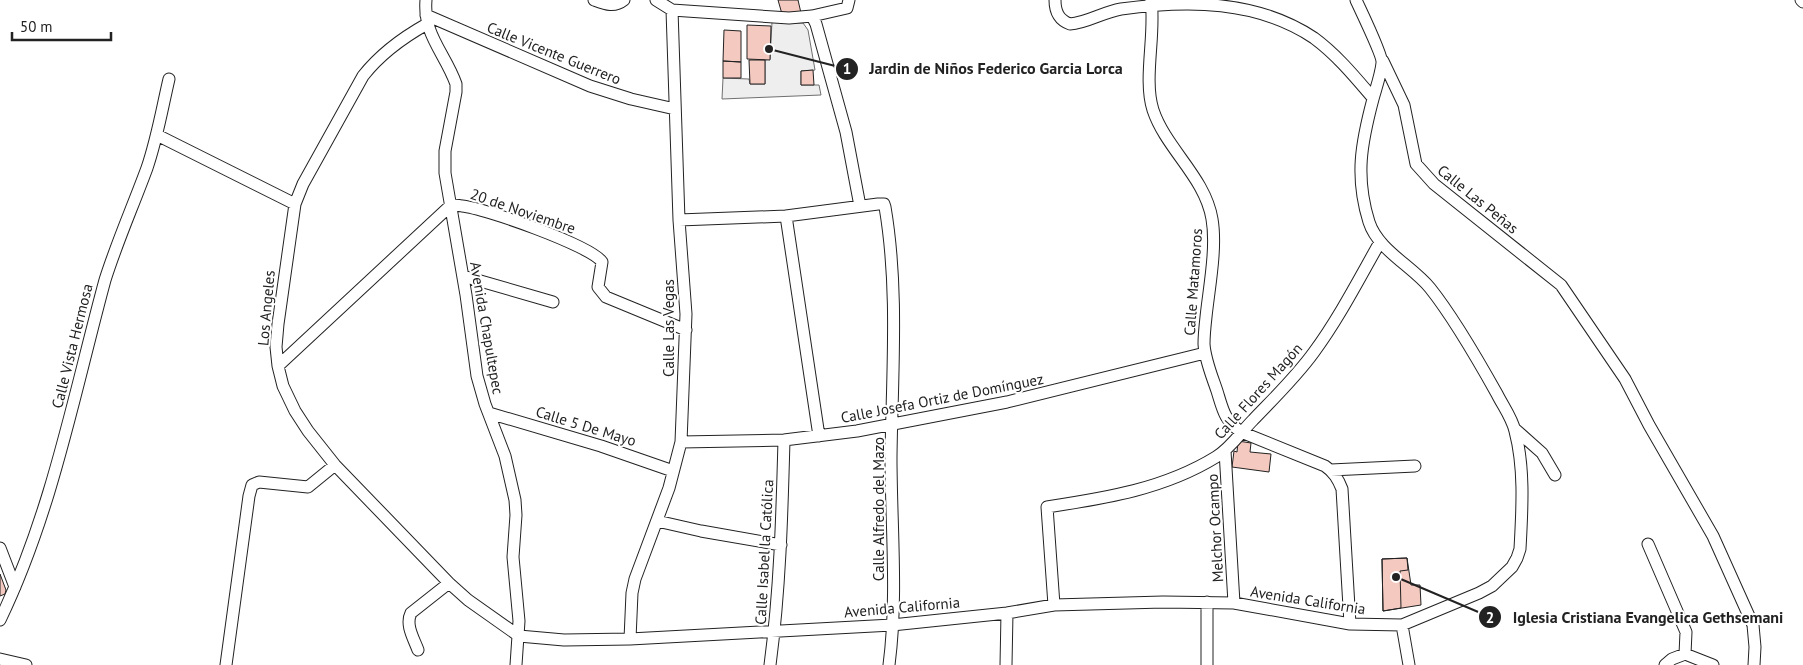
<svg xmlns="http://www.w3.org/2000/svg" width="1803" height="665" viewBox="0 0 1803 665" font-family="'PT Sans',sans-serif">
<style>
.green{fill:#eee;stroke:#6f6f6f}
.building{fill:#f3c9c0;stroke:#222}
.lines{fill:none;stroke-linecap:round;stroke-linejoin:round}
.minor-casing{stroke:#222;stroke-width:13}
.minor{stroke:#fff;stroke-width:11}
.labels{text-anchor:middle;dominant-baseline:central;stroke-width:4;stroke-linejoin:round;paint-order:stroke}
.street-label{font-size:15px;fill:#222;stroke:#fff}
.leader{fill:none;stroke:#222;stroke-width:2}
.callout-dot{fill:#222;stroke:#fff;stroke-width:2}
.mark-label{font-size:15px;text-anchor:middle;font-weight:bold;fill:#fff}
.callout-label{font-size:16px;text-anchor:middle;font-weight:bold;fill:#222;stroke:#fff;stroke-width:4;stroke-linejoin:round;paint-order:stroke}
</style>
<rect width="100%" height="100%" fill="#fff"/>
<path class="green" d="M772,22L803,23L808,30L815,70L801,71V85H819L821,95L722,99L723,78L749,79L750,84H765V60L770,59Z"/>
<path class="building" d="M778,0H798L801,13L782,14Z
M747,25L771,26L770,60L747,59Z
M724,30L741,31V62L723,61Z
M749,60H765V84H750Z
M723,61L741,62V78H723Z
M813,70L814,85H801V71Z
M1238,441L1251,443L1250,452L1271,454L1269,472L1232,467L1234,451L1237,452Z
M1407,558L1411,585H1420L1421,605L1383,611L1382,559Z
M1407,558L1408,570L1400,571L1401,608L1383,611L1382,559Z
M0,574L6,590L5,594L0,596Z"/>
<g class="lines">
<defs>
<path id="minor" d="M426,0C423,35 445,53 456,84V92L445,151V173L466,295L477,376L485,404L505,456L515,500L516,515L513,557L519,621L516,665
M594,0C605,4 614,8 624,0
M656,0L672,10L789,18L812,16L847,8L849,0
M1055,0C1055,12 1059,20 1070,24C1087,23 1103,12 1121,9C1188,0 1257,0 1314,38C1337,55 1355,77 1373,98
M1151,0C1156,33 1143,79 1153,110C1166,149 1205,177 1212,219C1217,248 1209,288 1206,317C1205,326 1204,335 1204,344C1205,360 1212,376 1217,391C1223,410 1224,420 1241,432L1325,466C1334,472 1338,479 1342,489L1350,624
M1801,0L1803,2
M426,15L590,86L631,99L675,109
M812,16L816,24L846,132L860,206
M427,24C402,38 381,53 363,76L303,184L295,204L278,324L276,347L278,366L283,386L295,411L308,431L335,465L449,583L468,600L519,636L564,640L630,639L892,625L1007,613L1054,605L1163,602L1234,603L1350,624L1402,625L1479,593L1492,586L1512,567L1517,558L1520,549C1522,511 1525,469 1515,431C1512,418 1503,406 1497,394C1478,360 1454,318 1430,288C1412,266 1378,250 1369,222C1355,177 1361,144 1373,99C1376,88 1381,74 1382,63C1383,56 1360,9 1356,0
M1383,61L1404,105L1416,164L1434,184L1561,285L1625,379L1649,425L1713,536L1753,625L1755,647L1754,665
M157,135L295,204
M786,216L819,436
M679,220L786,216L878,204H884L885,207C899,289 892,374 891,457C891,526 898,596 889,665
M463,276L553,302
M278,366L450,206C454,205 458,205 462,206C484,208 592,246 602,262L598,287L606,297L686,330
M489,413L601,446L673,471
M1515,429L1542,453L1555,475
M681,442L784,440L857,431L1007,402L1205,353
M1225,451L1234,603
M1331,470L1415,466
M657,521L701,531L781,545
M1648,544L1686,632L1685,654
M0,548L15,587
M1207,602V665
M1054,605L1047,507C1106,498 1164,489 1216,457C1231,448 1241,432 1253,420C1274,398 1296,377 1314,352C1339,318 1359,279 1380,242
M0,620C52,512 74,394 105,280C117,242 133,206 147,168C157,139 162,109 169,79
M1402,625L1409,665
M630,639L632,593L635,579L669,488L681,442L686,314L679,220L672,10
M418,650C414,639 405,625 411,613L449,583
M0,659L26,665
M226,665L249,496L252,485L259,482L308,487L335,465
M770,665C780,590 782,515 784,440
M1006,665L1007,613
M1665,665L1672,659L1685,654L1713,665"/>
</defs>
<use href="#minor" class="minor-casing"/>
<use href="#minor" class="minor"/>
</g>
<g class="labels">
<g class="street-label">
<text transform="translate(554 53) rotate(22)">Calle Vicente Guerrero</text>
<text transform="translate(1478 199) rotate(39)">Calle Las Peñas</text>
<text transform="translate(523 211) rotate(19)">20 de Noviembre</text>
<text transform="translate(1193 282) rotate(-86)">Calle Matamoros</text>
<text transform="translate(266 308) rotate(-85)">Los Angeles</text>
<text transform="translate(487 328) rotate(80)">Avenida Chapultepec</text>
<text transform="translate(668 328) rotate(-90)">Calle Las Vegas</text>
<text transform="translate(72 346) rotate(-76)">Calle Vista Hermosa</text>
<text transform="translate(1258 391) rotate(-48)">Calle Flores Magón</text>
<text transform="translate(942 398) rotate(-11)">Calle Josefa Ortiz de Domínguez</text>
<text transform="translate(586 426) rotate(17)">Calle 5 De Mayo</text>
<text transform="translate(878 509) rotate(-90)">Calle Alfredo del Mazo</text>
<text transform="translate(1215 528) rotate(-93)">Melchor Ocampo</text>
<text transform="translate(764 552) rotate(-87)">Calle Isabel la Católica</text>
<text transform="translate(1308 600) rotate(9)">Avenida California</text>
<text transform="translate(902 607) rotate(-5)">Avenida California</text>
</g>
</g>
<path class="leader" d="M769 49L847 69M1396 577L1490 617"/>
<g class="callout-dot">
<circle cx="769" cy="49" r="5"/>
<circle cx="1396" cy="577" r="5"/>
<circle cx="847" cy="69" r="12"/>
<circle cx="1490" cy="617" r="12"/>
</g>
<g class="mark-label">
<text x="847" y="74">1</text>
<text x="1490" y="623">2</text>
</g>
<g class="callout-label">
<text x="996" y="74">Jardin de Niños Federico Garcia Lorca</text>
<text x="1648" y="623">Iglesia Cristiana Evangelica Gethsemani</text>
</g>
<path d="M12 32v8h99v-8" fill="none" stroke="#222222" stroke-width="2.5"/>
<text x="20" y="32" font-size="15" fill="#222222" stroke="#ffffff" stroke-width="4" paint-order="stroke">50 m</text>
</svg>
